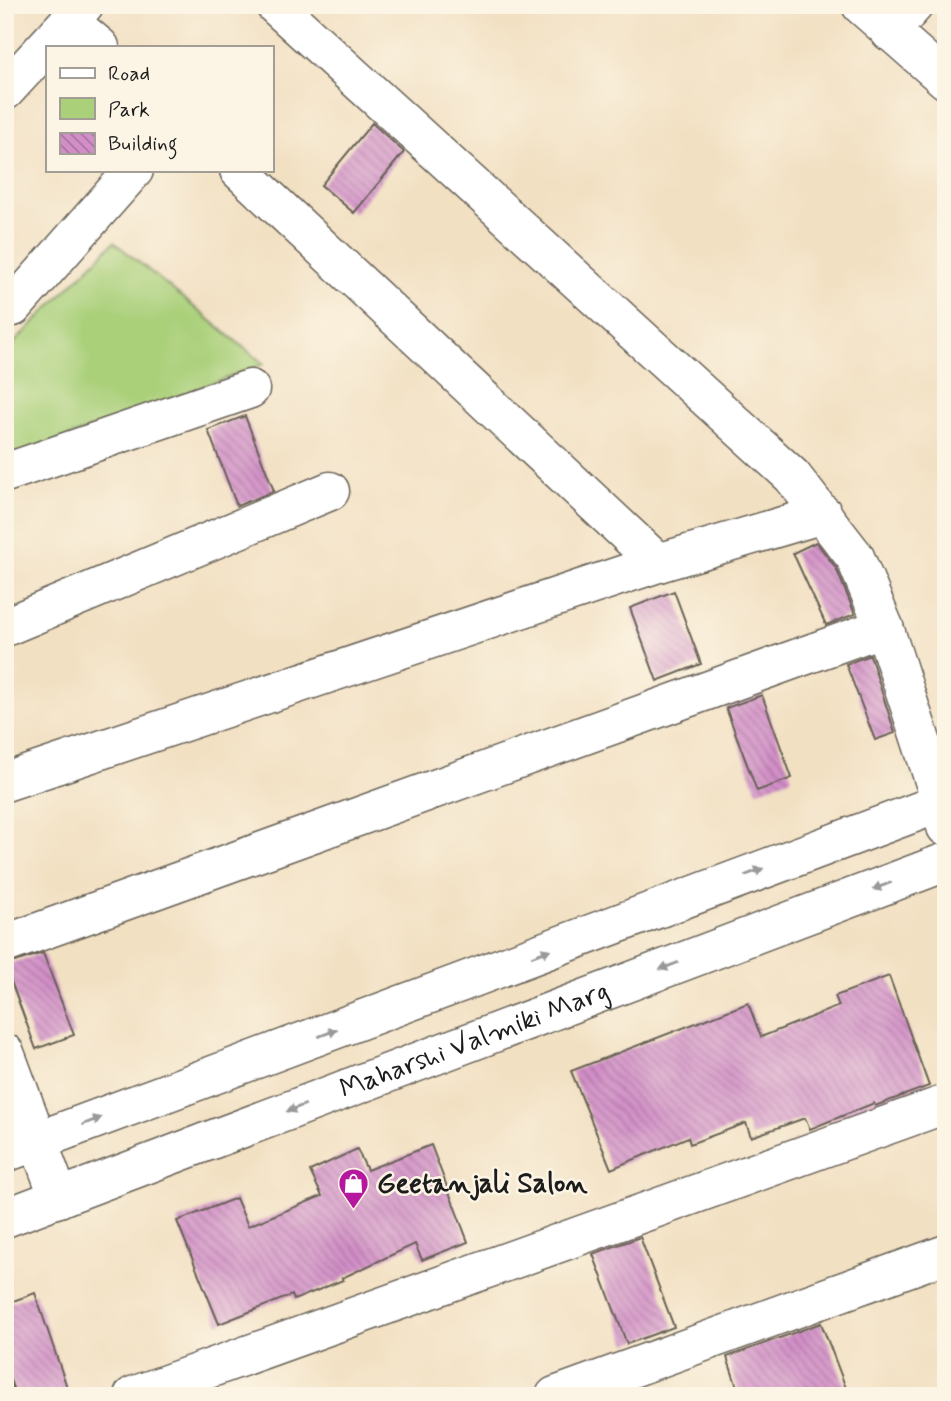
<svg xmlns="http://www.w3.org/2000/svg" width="951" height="1401" viewBox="0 0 951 1401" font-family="Mynerve,sans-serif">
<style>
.green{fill:#aad07a;stroke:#63764b;stroke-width:2}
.building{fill:url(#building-back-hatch)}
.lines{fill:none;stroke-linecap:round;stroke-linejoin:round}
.minor-casing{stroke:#676156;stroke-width:41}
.minor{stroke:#fff;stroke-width:38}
.oneway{fill:#999}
.labels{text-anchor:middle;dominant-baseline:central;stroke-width:5;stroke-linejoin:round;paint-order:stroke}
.street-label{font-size:28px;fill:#1c1c1c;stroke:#fcf5e5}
.poi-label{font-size:28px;font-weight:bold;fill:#1c1c1c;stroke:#fcf5e5;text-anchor:start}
</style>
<defs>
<pattern id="building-back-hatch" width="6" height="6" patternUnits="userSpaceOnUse" patternTransform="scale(1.75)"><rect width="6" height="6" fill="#d28fc7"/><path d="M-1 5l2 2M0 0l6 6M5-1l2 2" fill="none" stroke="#aa74a1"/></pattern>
</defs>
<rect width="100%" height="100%" fill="#fcf5e5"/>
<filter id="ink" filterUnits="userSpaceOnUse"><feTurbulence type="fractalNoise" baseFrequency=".0143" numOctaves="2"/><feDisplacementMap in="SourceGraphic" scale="14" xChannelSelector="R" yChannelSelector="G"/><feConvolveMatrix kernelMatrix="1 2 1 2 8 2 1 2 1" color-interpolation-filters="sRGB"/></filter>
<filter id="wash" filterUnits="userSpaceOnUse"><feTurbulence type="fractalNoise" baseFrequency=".00686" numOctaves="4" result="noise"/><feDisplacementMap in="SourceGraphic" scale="28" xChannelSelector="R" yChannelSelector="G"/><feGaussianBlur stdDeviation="1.57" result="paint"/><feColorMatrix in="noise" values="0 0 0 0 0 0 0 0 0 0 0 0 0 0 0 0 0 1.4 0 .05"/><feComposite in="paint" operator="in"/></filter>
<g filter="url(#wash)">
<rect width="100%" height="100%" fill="#f2e0c2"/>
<path class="green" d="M114,242L264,364L5,461V338L12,345Z"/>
<g id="blocks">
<path class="building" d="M372,123L404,152L354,213L321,185Z
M245,416L274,491L237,506L208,430Z
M816,542L836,568L855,614L826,625L793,553Z
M674,591L701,664L657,681L630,608Z
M870,655L895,733L875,740L846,664Z
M762,695L792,778L757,791L726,708Z
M43,953L74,1035L36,1049L5,965Z
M889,976L929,1086L875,1106L874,1103L810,1129L805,1118L751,1137L746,1123L690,1144L688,1137L611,1169L571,1071L748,1003L761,1037L839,1006L835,996Z
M431,1145L468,1242L422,1260L415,1244L342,1278L343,1280L294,1300L292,1295L219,1324L177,1221L236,1198L248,1226L322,1196L310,1171L357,1149L367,1170Z
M640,1237L674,1327L627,1344L593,1254Z
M35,1293L70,1396H16L5,1366V1304Z
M821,1323L849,1396H740L727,1357Z"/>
</g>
</g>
<g filter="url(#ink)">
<use href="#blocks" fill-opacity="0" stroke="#676156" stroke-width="2"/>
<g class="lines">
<defs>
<g id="minor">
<path d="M275,5L792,476L855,557L884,627L941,802L946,827"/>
<path d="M861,5L946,80"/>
<path d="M70,22L100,47"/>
<path d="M890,32L914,5"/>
<path d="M5,91L84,5"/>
<path d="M239,170L658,563"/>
<path d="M13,307L134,170"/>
<path d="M5,473L250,389"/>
<path d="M5,627L330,491"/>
<path d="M5,782L658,563L823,514"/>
<path d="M5,944L884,627"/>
<path d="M5,1053L59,1198"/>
<path d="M5,1153L946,801"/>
<path id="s1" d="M5,1218L946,862"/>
<path d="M133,1396L946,1104"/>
<path d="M555,1396L946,1254"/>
</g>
</defs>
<use href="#minor" class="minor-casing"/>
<use href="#minor" class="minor"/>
</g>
<defs><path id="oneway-solid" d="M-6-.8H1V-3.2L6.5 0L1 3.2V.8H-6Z" transform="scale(1.75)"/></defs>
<g class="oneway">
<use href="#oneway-solid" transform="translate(754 872) rotate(-21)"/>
<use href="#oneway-solid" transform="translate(882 886) rotate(159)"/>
<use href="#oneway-solid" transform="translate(541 953) rotate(-21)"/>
<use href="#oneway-solid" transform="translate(669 966) rotate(159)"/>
<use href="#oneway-solid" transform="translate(328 1033) rotate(-21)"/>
<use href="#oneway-solid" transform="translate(296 1108) rotate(159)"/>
<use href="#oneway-solid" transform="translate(92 1121) rotate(-21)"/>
</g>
</g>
<defs>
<symbol id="shop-pin" viewBox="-11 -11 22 30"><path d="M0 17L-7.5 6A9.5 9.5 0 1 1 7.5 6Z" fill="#b5179e" stroke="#fcf5e5"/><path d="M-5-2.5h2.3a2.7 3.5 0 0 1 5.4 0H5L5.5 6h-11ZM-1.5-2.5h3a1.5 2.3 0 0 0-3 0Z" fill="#fff"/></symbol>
</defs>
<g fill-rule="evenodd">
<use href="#shop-pin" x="336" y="1166" width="35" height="47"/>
</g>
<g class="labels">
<g class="street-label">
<text stroke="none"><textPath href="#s1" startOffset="502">Maharshi Valmiki Marg</textPath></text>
</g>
<g class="poi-label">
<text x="377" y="1184">Geetanjali Salon</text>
</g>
</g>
<rect width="951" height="1401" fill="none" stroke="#fcf5e5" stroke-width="28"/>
<rect x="46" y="46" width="228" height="126" fill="#fcf5e5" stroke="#a29e95" stroke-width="2"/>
<rect x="60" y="68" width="35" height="10" fill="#ffffff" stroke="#a29e95" stroke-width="2"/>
<text x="108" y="80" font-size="21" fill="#1c1c1c">Road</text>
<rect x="60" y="98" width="35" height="21" fill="#aad07a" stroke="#a29e95" stroke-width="2"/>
<text x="108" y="116" font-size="21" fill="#1c1c1c">Park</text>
<rect x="60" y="133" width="35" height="21" fill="url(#building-back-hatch)" stroke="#a29e95" stroke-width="2"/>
<text x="108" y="150" font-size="21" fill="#1c1c1c">Building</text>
</svg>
